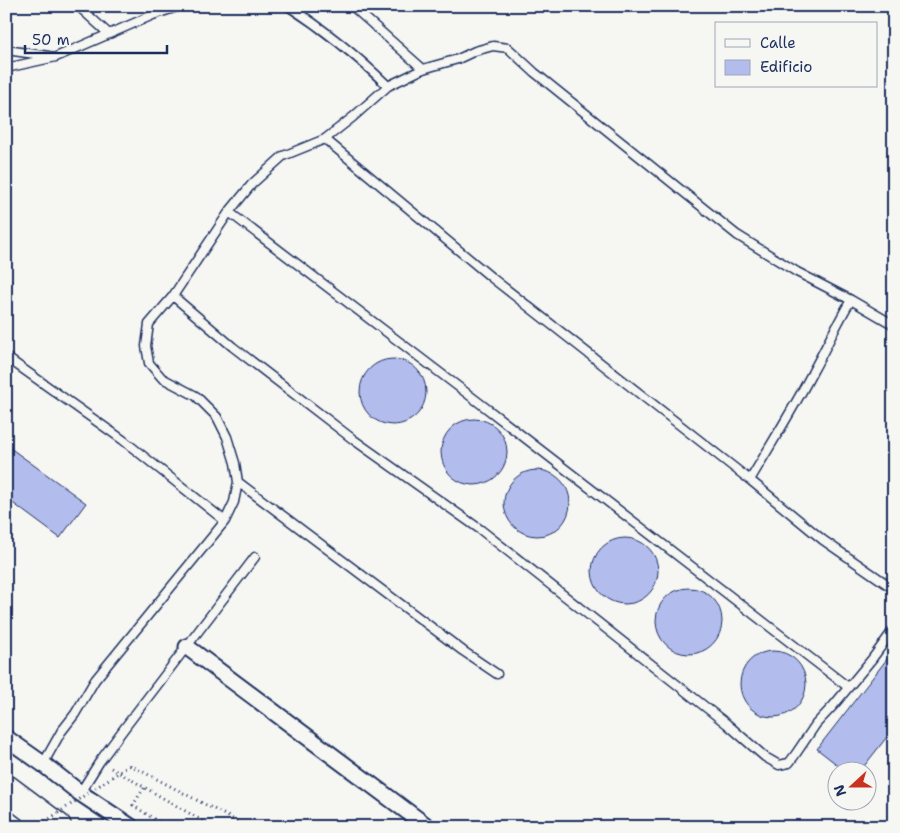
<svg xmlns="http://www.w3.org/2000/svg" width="900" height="833" viewBox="0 0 900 833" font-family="'Shantell Sans',sans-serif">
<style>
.building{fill:#b2bced;stroke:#1b2f5e}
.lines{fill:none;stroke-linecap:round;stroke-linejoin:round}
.lane-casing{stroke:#1b2f5e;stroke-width:11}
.street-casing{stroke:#1b2f5e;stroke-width:19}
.highway-casing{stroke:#1b2f5e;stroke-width:31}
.path{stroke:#1b2f5e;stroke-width:3;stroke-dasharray:1 4;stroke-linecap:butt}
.lane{stroke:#f6f6f2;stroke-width:8}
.street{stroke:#f6f6f2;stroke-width:15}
.highway{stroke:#f6f6f2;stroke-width:28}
.path-bridge{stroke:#1b2f5e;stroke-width:3;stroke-dasharray:1 4;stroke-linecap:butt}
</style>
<rect width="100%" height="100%" fill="#f6f6f2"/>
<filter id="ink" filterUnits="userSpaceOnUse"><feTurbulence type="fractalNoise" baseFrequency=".02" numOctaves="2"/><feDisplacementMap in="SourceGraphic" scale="10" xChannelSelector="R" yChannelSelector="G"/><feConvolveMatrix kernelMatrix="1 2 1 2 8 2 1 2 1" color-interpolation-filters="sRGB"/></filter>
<g filter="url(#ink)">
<path class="building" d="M360 392a33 33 0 1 1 66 0a33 33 0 1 1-66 0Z
M441 452a33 33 0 1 1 66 0a33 33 0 1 1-66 0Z
M6,445L86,503L60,538L6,498Z
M504 503a33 33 0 1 1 66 0a33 33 0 1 1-66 0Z
M592 571a33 33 0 1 1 66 0a33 33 0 1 1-66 0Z
M656 621a33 33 0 1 1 66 0a33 33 0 1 1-66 0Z
M894,650V728L861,770H844L817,749Z
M740 684a33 33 0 1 1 66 0a33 33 0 1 1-66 0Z"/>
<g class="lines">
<defs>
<path id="lane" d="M78,6L109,34
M352,6L423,69
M6,50L49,56
M6,68L56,57L153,15L180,6
M388,86L423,69L458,59L475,51L493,46L508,48L534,72L737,235L797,272L851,300L894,325
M325,139L492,278L750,480
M229,212L477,401L848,687
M173,296L233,347L354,440L481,530L727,724L765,757L779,765L789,763L795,755L816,724L833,706L872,659L894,629
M851,300C837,323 826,348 813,371C794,408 771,444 750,480L823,540L894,589
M6,357L123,440L225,521
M238,482L463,651L497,674
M43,764L61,732L75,714L95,680L225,521L234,502L238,482L235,463L227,437L217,417L196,396L162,378L149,363L146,346L149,324L173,296L229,212L252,184L283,156L325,139L353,117L388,86C357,56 324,29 288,6
M80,793L100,761L126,726L255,557"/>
<path id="street" d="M187,647L428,827
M6,738L43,764L80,793L131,827"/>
<path id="highway" d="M6,789L57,827"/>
</defs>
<use href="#lane" class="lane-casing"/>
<use href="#street" class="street-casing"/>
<use href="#highway" class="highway-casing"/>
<path class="path" d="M6,273L12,280L6,286
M130,765L248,827
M111,768L213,827
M144,788L133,805L166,827"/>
<use href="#lane" class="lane"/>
<use href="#street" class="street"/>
<use href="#highway" class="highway"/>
<path class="path-bridge" d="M37,827L130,765"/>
</g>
</g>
<rect width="900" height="833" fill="none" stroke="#f6f6f2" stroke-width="25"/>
<rect x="12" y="12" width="875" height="808" fill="none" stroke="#1b2f5e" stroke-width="2" filter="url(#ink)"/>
<rect x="715" y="22" width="162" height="65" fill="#f6f6f2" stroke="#9ea6b7"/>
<rect x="725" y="39" width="25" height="8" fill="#f6f6f2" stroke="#9ea6b7"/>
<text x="760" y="48" font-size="15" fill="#1b2f5e">Calle</text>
<rect x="725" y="60" width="25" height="15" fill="#b2bced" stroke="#9ea6b7"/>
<text x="760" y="72" font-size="15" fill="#1b2f5e">Edificio</text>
<g transform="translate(852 786) rotate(249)"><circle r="24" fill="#f6f6f2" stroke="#9ea6b7"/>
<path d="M0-4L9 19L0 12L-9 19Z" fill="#c8321e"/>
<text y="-8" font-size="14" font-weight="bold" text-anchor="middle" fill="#1b2f5e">N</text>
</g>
<path d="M25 45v8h142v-8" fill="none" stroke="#1b2f5e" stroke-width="2.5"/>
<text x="32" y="45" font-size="15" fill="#1b2f5e" stroke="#f6f6f2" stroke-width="4" paint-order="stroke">50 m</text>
</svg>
